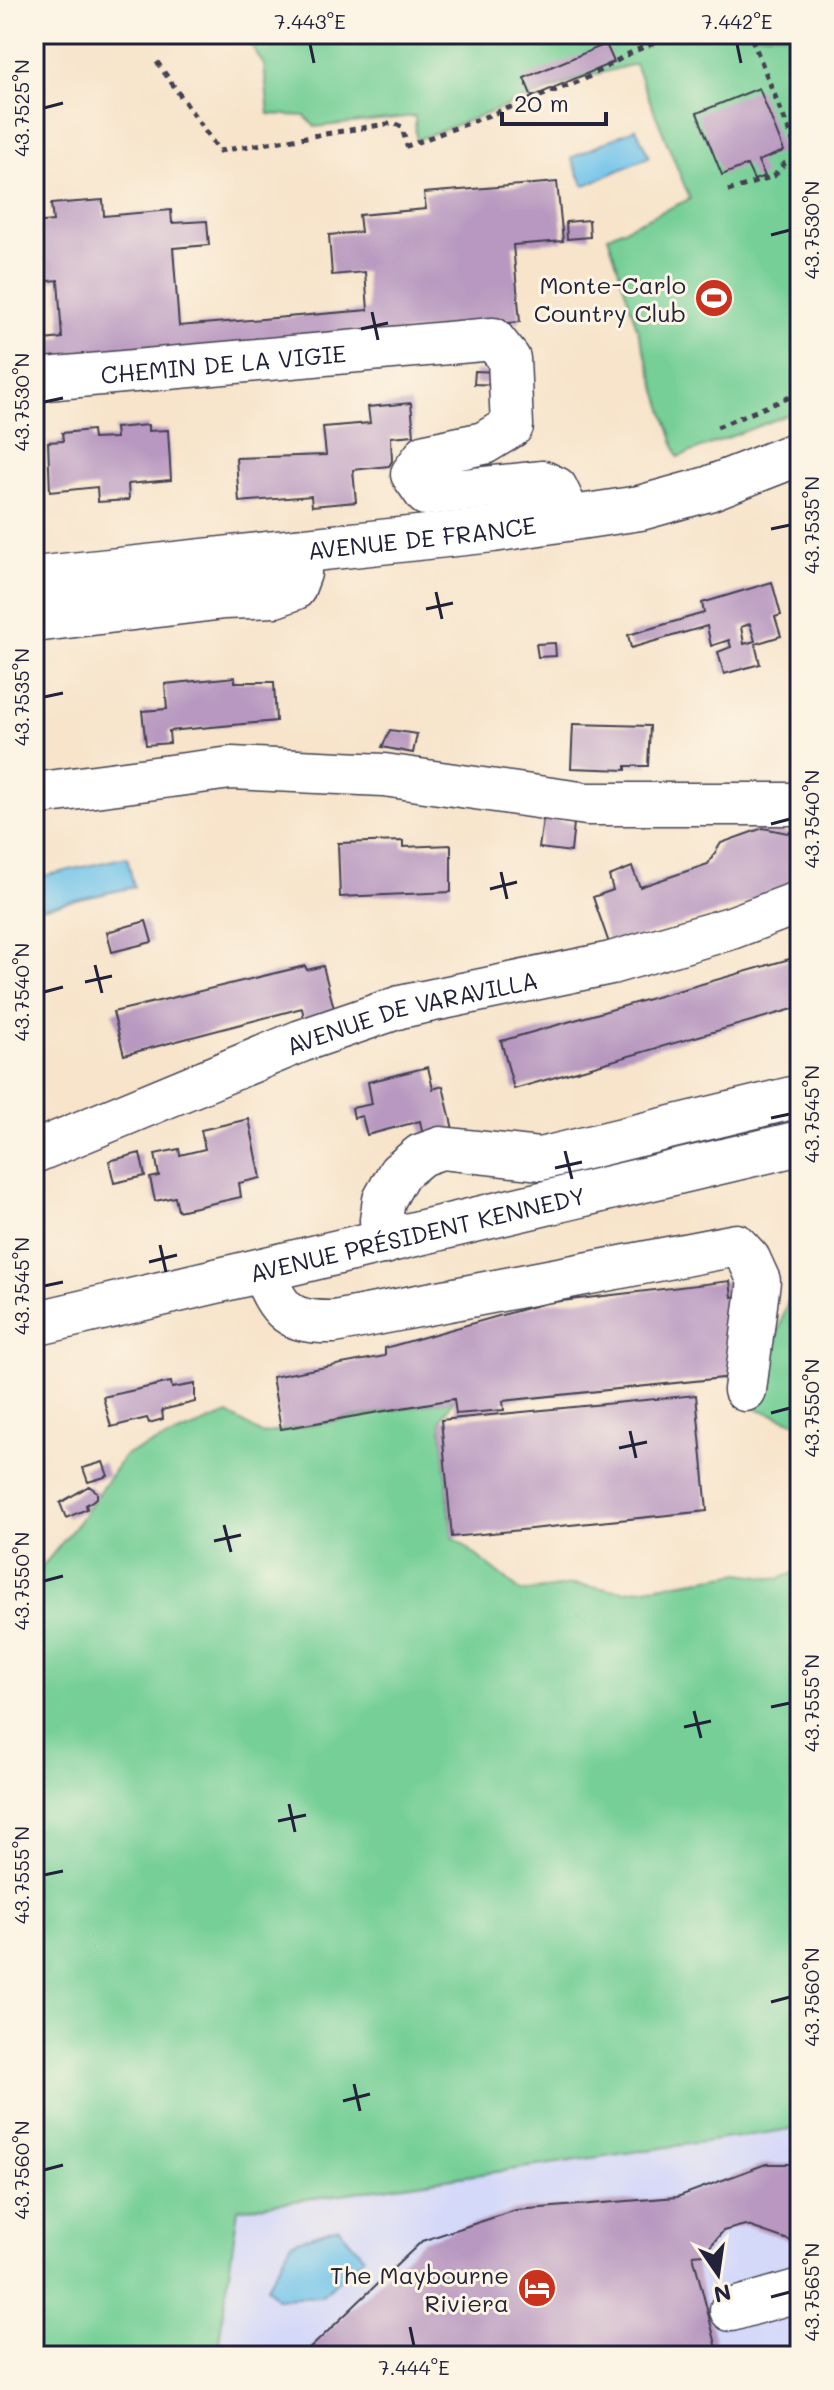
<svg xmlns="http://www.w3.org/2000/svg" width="834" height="2390" viewBox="0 0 834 2390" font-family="Mali,sans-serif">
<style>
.built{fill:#d4d8f9}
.green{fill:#74cf96;stroke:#4b7868;stroke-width:2}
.water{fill:#6fc3eb;stroke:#487293;stroke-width:2}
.building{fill:#b898c0;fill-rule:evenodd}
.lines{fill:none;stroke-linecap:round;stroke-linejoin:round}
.minor-casing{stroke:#423f51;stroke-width:45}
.major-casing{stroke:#423f51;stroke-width:47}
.path{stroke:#423f51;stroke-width:5;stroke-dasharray:6 6;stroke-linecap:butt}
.minor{stroke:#fff;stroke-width:42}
.major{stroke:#fff;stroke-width:44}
.ticks{fill:none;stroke:#22223b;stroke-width:3}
.labels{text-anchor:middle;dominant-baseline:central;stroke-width:6;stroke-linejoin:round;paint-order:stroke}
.poi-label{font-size:24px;fill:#22223b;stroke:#fcf5e5;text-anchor:end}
.street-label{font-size:24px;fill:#22223b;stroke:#fcf5e5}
.neatline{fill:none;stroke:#22223b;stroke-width:3}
.ticks-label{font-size:20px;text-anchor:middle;fill:#22223b}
</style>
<rect width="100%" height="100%" fill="#fcf5e5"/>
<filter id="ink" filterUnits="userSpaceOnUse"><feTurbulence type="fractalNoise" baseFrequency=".0125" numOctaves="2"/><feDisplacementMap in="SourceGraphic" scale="16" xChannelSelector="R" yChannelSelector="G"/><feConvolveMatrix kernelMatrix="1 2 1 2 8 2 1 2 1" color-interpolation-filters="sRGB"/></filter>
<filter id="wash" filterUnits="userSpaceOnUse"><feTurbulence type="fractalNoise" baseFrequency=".006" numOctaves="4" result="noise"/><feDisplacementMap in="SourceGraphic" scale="32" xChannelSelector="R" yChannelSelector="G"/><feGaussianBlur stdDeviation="1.8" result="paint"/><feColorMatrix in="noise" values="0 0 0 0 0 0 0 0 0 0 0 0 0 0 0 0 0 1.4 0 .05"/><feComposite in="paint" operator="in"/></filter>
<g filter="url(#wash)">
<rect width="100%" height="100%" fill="#f7e4cb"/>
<path class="built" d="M800,2128V2356H216L238,2209Z"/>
<path class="green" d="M244,34H800V410L678,457L608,236L690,199L635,64L582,78L416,140L415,116L315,127L305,116L269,114L264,65Z
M800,1280V1424L755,1408L792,1287Z
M454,1399L441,1420L452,1536L522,1592L574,1585L626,1591L741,1573L779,1579L800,1570V2128L238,2209L217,2356H34V1577L77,1524L125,1455L228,1414L262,1434Z"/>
<path class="water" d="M636,128L649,157L584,186L571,158Z
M127,857L134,887L36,909L34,878Z
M338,2227L364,2257L321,2296L276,2298L267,2287L292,2242Z"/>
<g id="blocks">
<path class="building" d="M606,44L614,62L532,97L524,78Z
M759,88L784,151L758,161L765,176L754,180L747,165L722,175L697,113Z
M557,182L563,241L513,245L520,322L34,365V341L62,338L58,280L40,282V290H34V223L53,221L51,204L103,200L104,216L171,210L172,223L207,221L209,245L173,248L179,326L368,310L365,272L332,275L329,235L361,232L359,215L426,209L424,193Z
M589,220L590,237L567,239L566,222Z
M475,371L500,372L499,385L474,384Z
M411,403L414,435L391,437L392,461L389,466L353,470L356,502L312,506L311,496L239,502L236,458L326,455L323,427L370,423L368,407Z
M148,425V431L168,430L171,480L128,484L129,500L98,502L97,487L50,492L48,442L63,441L62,433L92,430L93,439L116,438L115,428Z
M772,582L781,615L775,617L781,636L755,644L760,664L724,674L718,652L731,647L729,640L711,646L707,626L631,648L628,635L704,613L702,603ZM750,624L755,641L744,644L741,627Z
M555,643L556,656L538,657L536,644Z
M235,677V682H274L276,721L169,731L170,743L146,745L142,711L167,709L165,684Z
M34,710L41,752L34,753Z
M573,724L650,726L648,766H626V770L571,768Z
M390,730L417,734L413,753L382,747Z
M543,819L574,823L571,852L539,848Z
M763,828L788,833L800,829V882L753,901L610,946L593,897L613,890L609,876L632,867L640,887L708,864L721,843Z
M403,841V847L451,845V892L340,897L338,843Z
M146,921L152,942L112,952L107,932Z
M800,956V1007L514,1089L501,1041Z
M305,966L307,970L323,966L336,1016L305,1024L302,1008L124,1055L113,1012Z
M428,1067L433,1089L443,1086L454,1134L424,1142L420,1121L367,1135L362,1116L354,1118L352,1108L372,1104L368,1082Z
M249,1119L261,1178L239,1183L241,1197L178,1211L175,1197L155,1201L150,1178L159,1176L155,1154L179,1149L180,1155L205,1149L201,1130Z
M140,1153L145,1176L114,1183L109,1161Z
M730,1281L732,1297L744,1295L742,1376L503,1401L504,1410L456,1414L454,1399L281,1429L272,1377L385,1356V1348L545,1303Z
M171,1382L172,1388L195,1384V1402L162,1410L163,1419L149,1423L147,1418L111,1427L103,1397Z
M696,1395L707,1511L452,1537L441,1420Z
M103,1462L108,1476L88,1482L83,1468Z
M89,1486L97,1492V1498L86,1505L87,1509L66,1518L60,1503Z
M34,1501L41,1528L34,1529Z
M766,2164H800V2244L745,2225L723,2231L704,2254L693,2255L719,2356H302L422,2241L516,2210L677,2197Z"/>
</g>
</g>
<g filter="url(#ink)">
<use href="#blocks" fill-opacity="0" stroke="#423f51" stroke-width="2"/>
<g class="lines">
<defs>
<g id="minor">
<path id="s1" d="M34,380L493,339L509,359L512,426L484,443L426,455L412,474L426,494L543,482L556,488L571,519"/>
<path d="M34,621L224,598L275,596L294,589L300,573L298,550"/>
<path d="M34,794L231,768L384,775L587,804H800"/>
<path id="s2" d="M34,1152L301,1041L400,1007L611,963L731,928L800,902"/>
<path d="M385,1243L381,1220L384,1200L399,1173L421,1155L441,1148L540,1159L800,1096"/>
<path d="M262,1270C279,1312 288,1323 334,1322L736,1245L749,1259L759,1281L745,1390"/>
<path d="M731,2310L800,2290"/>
</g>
<g id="major">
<path id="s3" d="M34,579L493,530L640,508L708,489L800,453"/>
<path id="s4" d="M34,1324L800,1143"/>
</g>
</defs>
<use href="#minor" class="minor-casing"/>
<use href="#major" class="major-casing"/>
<path class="path" d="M157,62L219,151L393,123L402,127L407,146L583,80L632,52L676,34
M728,191L774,176L784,164L800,158L750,34
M717,427L800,393"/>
<use href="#minor" class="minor"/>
<use href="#major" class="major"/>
</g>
</g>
<path class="ticks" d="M310,44L314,63M737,44L741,63M44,108L63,103M771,235L790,230M372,312L378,340M361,329L388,323M44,402L63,398M771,529L790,525M436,592L442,619M426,609L453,603M44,697L63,693M771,824L790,819M501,872L507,899M490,889L517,882M95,965L102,993M85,982L112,976M44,992L63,987M771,1118L790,1114M565,1151L572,1179M555,1168L582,1162M160,1245L166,1272M149,1262L177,1255M44,1286L63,1282M771,1413L790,1408M630,1431L636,1458M619,1448L647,1442M224,1525L231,1552M214,1541L241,1535M44,1581L63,1576M771,1707L790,1703M694,1711L701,1738M684,1727L711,1721M289,1804L295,1832M278,1821L306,1815M44,1875L63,1871M771,2002L790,1997M354,2084L360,2111M343,2101L370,2094M44,2170L63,2165M771,2297L790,2292M410,2327L414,2346"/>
<defs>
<symbol id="stadium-disc" viewBox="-11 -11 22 22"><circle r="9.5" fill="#c8321e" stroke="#fcf5e5"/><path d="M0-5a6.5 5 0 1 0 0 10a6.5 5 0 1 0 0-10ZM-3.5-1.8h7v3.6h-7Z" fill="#fff"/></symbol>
<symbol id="hotel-disc" viewBox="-11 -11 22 22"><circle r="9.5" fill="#c8321e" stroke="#fcf5e5"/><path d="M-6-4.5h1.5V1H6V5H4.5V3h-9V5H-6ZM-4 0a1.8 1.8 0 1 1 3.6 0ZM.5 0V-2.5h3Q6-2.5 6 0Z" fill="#fff"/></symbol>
</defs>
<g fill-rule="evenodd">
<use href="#stadium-disc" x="692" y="276" width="44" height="44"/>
<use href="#hotel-disc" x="515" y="2266" width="44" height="44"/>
</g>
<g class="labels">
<g class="poi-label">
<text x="686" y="284">Monte-Carlo<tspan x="686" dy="28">Country Club</tspan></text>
<text x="509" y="2274">The Maybourne<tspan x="509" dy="28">Riviera</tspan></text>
</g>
<g class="street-label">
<text stroke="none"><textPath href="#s1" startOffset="190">CHEMIN DE LA VIGIE</textPath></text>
<text stroke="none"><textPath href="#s3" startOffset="390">AVENUE DE FRANCE</textPath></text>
<text stroke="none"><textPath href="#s2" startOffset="404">AVENUE DE VARAVILLA</textPath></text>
<text stroke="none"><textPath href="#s4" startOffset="394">AVENUE PRÉSIDENT KENNEDY</textPath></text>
</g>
</g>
<rect width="834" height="2390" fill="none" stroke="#fcf5e5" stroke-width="88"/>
<g transform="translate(718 2274) rotate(167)" stroke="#fcf5e5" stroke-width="6" paint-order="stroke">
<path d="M0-6L14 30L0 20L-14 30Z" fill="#22223b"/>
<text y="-12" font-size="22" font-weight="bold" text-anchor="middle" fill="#22223b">N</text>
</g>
<path d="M502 112v12h104v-12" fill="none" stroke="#22223b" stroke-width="4"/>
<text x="514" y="112" font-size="24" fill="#22223b" stroke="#fcf5e5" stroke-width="6" paint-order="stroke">20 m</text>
<rect x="44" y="44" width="746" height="2302" class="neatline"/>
<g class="ticks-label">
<text x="310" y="29">7.443°E</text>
<text x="737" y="29">7.442°E</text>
<text transform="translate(22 108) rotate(-90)" y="7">43.7525°N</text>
<text transform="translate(812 230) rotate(-90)" y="7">43.7530°N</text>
<text transform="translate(22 402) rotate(-90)" y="7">43.7530°N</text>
<text transform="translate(812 525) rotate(-90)" y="7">43.7535°N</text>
<text transform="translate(22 697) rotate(-90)" y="7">43.7535°N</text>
<text transform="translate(812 819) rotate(-90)" y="7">43.7540°N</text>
<text transform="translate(22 992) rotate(-90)" y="7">43.7540°N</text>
<text transform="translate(812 1114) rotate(-90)" y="7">43.7545°N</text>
<text transform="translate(22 1286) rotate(-90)" y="7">43.7545°N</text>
<text transform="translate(812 1408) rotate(-90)" y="7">43.7550°N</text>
<text transform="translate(22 1581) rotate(-90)" y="7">43.7550°N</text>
<text transform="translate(812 1703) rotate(-90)" y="7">43.7555°N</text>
<text transform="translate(22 1875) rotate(-90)" y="7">43.7555°N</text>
<text transform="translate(812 1997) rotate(-90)" y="7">43.7560°N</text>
<text transform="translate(22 2170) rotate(-90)" y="7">43.7560°N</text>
<text transform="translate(812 2292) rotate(-90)" y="7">43.7565°N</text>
<text x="414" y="2375">7.444°E</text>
</g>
</svg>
